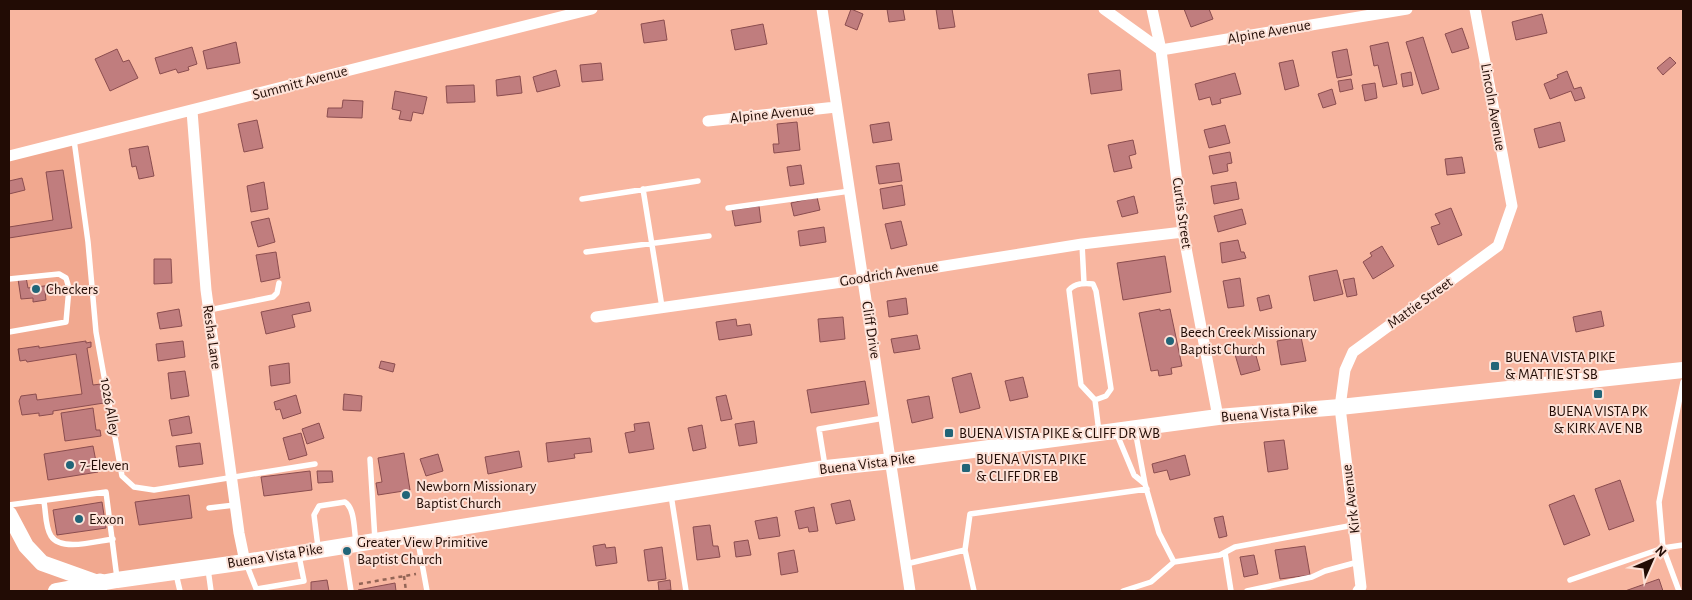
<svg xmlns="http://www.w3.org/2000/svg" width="1692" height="600" viewBox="0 0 1692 600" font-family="'Alegreya Sans',sans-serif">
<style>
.built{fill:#f1a88f}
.building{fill:#c07d7e;stroke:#8b4d4f}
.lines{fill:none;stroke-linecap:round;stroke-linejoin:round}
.path{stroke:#936556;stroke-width:2.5;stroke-dasharray:4 4;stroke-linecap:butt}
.lane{stroke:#fff;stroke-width:5.5}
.street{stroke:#fff;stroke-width:11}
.secondary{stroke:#fff;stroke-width:16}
.primary{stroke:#fff;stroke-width:19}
.poi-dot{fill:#226578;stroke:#fde2d8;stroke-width:2}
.labels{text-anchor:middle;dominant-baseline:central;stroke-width:4;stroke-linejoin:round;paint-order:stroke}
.street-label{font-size:15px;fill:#220c05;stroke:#fde2d8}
.poi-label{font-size:15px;fill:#220c05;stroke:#fde2d8;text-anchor:start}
</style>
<rect width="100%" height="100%" fill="#f8b6a0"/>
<path class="built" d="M74,140L96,332L122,475L134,487L154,490L232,478L245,562L56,591H9V156Z"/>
<path class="building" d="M851,9L863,14L857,30L845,25Z
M887,9H903L905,20L889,22Z
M936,9H952L955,27L939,29Z
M1184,9H1209L1213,19L1191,27Z
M1542,14L1547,33L1516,40L1512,22Z
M664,20L667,40L644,43L641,24Z
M763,24L767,44L735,50L731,30Z
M1462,28L1469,48L1452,53L1445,34Z
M1423,37L1439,89L1422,94L1406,42Z
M236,42L240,63L207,69L203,51Z
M1388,42L1397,84L1383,87L1378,65L1374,66L1370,46Z
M192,47L197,64L188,67L189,70L178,73L176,69L160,74L155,58Z
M117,49L123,62L129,60L138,78L110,91L95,59Z
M1347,49L1352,75L1337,78L1332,52Z
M1670,57L1676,63L1663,75L1657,68Z
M1293,60L1299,86L1285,90L1279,63Z
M601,63L603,80L582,82L580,65Z
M556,70L560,86L537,92L533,77Z
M1120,70L1122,90L1091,94L1088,74Z
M1567,71L1574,89L1581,87L1585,98L1575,101L1571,91L1550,99L1544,84L1558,78L1557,75Z
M1411,72L1413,85L1403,87L1401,74Z
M1235,73L1241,94L1220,99L1221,103L1212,105L1210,97L1199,100L1195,84Z
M520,76L522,93L497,96L496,80Z
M1351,79L1353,89L1340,92L1338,81Z
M1375,83L1377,98L1365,101L1362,85Z
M474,85L475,102L447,103L446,86Z
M1332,89L1336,104L1323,108L1318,94Z
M395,91L427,97L423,114L413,112L411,121L399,119L401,111L392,109Z
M343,100L363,101L362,118L327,117L328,108H342Z
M257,120L263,148L244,152L238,124Z
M797,122L800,150L774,153L773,144H779L777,124Z
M889,122L892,140L873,143L870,125Z
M1560,122L1565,141L1539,148L1534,129Z
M1225,125L1230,143L1209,148L1204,130Z
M1133,140L1136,154L1129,156L1132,168L1114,172L1108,145Z
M148,146L154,176L139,179L136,166L132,167L129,149Z
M1230,152L1232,163L1227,164L1228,171L1213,174L1209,156Z
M1462,157L1465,173L1447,175L1445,159Z
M899,163L902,181L879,184L876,166Z
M801,165L804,184L790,186L787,167Z
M63,170L72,228L9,238V227L53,220L46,172Z
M22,178L25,190L9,194V181Z
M264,182L268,209L251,212L247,186Z
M1236,182L1239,199L1214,204L1211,186Z
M902,185L905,205L883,209L880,189Z
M1134,196L1138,213L1122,217L1117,201Z
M817,197L820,210L794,216L791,203Z
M759,206L761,222L735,226L732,210Z
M1451,208L1462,235L1438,245L1431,227L1440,224L1435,214Z
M1242,209L1246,224L1218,232L1214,216Z
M269,218L275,242L258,247L251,222Z
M901,221L907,245L891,249L885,224Z
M824,227L826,242L800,246L798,231Z
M1238,240L1241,252H1244L1246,258L1222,263L1220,243Z
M1382,246L1394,266L1373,279L1363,262L1372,256L1370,253Z
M276,252L280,278L261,282L256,255Z
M1165,256L1171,292L1123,300L1117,263Z
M154,259H171L172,283L154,284Z
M1337,270L1343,294L1314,301L1309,276Z
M26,277L28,288L52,285L53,290L45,291L46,300L33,302V298L21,299L18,279Z
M1240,278L1244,306L1228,308L1223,281Z
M1354,278L1357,295L1347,297L1343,280Z
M1269,295L1272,308L1260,311L1257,298Z
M906,298L908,314L889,317L887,301Z
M309,302L311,311L292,315L295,327L266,334L261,312Z
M179,309L182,326L160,329L157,313Z
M1160,309V311L1170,309L1182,366L1171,368L1172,374L1159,376L1158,370L1151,371L1139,313Z
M1601,311L1604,326L1576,332L1573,317Z
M843,317L845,339L820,342L818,319Z
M736,319L737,326L750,324L752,335L719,340L716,322Z
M917,335L920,349L894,353L891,339Z
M1301,337L1306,361L1281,365L1277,341Z
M86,341V343L91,342V347L87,348L93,385L101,384L104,403L53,411V414L39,416V413L22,415L19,401L21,396L36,394L37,400L82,394L76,354L27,362L26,360L20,361L18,349L39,346V348Z
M183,341L185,357L158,361L156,344Z
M1253,345L1260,370L1241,375L1234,351Z
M381,361L395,364L393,372L379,368Z
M289,363L290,383L271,386L269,366Z
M185,371L189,396L171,399L168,373Z
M971,373L980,408L960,413L952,378Z
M1023,377L1028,397L1010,401L1005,381Z
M865,381L869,404L811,413L807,390Z
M344,394L362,396L361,411L343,410Z
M296,395L301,413L283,419L280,409L276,410L274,402Z
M726,395L732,419L721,421L716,397Z
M929,396L933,418L912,423L907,400Z
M93,408L96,430H100L101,436L65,441L61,413Z
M189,416L192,433L172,436L169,420Z
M754,421L757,443L739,446L735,424Z
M649,422L654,449L629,453L625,433L635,431L634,424Z
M319,423L324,438L307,444L302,429Z
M702,425L706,448L693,451L688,428Z
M301,433L307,455L289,460L283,438Z
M590,438L592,452L574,454L575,458L548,462L546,443Z
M1284,440L1288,469L1268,472L1264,442Z
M200,443L203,464L179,467L176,446Z
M93,446L98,472L48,480L44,454Z
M519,451L522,467L488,474L485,457Z
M404,453L410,490L378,495L376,483L382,482L378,458Z
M438,454L443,471L426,476L420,459Z
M1185,455L1190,475L1170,480L1167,470L1154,473L1152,464Z
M310,471L312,490L264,496L261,477Z
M317,471H332L333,482L318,483Z
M1620,480L1634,521L1609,530L1595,489Z
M189,495L192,518L139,525L135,502Z
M1574,495L1590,535L1564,545L1549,505Z
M850,500L855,520L836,524L831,504Z
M102,502L106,528L57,535L53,510Z
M814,507L818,531L809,532L808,527L799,529L795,511Z
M1223,516L1227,536L1219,538L1214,518Z
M777,517L780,536L759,539L755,521Z
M710,525L713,546H718L720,557L697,560L693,527Z
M748,540L751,555L736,557L734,542Z
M605,544L606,548L615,547L617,563L596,566L593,546Z
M1305,546L1310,575L1280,579L1275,550Z
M662,547L666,579L648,581L644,550Z
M794,550L798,572L781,575L778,553Z
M1254,555L1258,574L1244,577L1240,557Z
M1659,579L1663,591H1625Z
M327,580L329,591H311V582Z
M670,580L671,590L659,591L658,582Z
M395,583L396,591H358V590Z"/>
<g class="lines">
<path class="path" d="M404,576L406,591
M359,584L416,574"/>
<path class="lane" d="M74,140L88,242L96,332L122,476L134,487L154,490L315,464
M643,189L662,307
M582,199L698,181
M728,208L850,191
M1082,244L1084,283
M586,252L709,236
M9,279L59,274L66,278L69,288L66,322L9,332
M209,310L273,297L277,293L279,283
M1095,400L1106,396L1111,389L1096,291L1093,284C1084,283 1075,283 1069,290L1081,385L1095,400L1099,432
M1116,432L1134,475L1145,484L1135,430
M370,459L375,540
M825,466L819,429L884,418
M1145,484L1159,533L1174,562L1220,555L1235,547L1354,525
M671,495L686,591
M44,502C46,512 45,527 51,536C61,552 97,541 113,539
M9,505L106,492L117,578
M209,508L235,505
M417,536L427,591
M344,546L351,591
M318,547L314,515L319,506L345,502C355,508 354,531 356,542
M1225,553L1231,591
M246,563L257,591
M906,564L965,550
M208,569L211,591
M176,574L180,591
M1570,580L1663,548L1683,545
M257,589L304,581L299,556
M974,591L965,550L970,514L1147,489
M1123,591L1151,582L1174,562
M1247,591L1312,577L1325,571L1358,562
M1679,591L1663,548L1659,502L1683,382"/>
<path class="street" d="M822,9L910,591
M1104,9L1161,50L1407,9
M1152,9L1161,50L1183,232L1218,417
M192,111L206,290L239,533L245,562
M708,121L836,107
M9,156L592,9
M596,317L863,279L1082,244L1183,232
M1358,591L1361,587L1340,407L1345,370L1353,352L1498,246L1512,206L1475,9"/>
<path class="secondary" d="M9,514L26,546L42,563L98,583
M56,591L117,580L245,562L826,468L892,461L1218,417L1340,407L1683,370"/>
<path class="primary" d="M81,591L100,583"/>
</g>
<g class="poi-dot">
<circle cx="36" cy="289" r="5"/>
<circle cx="1170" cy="341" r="5"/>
<rect x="1490" y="361" width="10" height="10" rx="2.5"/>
<rect x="1593" y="389" width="10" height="10" rx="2.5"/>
<rect x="944" y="428" width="10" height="10" rx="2.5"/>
<circle cx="70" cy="465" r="5"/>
<rect x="961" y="463" width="10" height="10" rx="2.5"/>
<circle cx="406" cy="495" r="5"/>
<circle cx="79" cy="519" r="5"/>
<circle cx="347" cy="551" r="5"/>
</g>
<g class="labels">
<g class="street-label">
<text transform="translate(1269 32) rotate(-10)">Alpine Avenue</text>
<text transform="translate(300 83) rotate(-15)">Summitt Avenue</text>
<text transform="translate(1493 107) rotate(80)">Lincoln Avenue</text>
<text transform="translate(772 114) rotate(-6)">Alpine Avenue</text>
<text transform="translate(1182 213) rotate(82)">Curtis Street</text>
<text transform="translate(889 274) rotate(-9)">Goodrich Avenue</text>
<text transform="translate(1420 303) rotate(-36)">Mattie Street</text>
<text transform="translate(871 330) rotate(81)">Cliff Drive</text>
<text transform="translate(212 337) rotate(82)">Resha Lane</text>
<text transform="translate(110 407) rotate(80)">1026 Alley</text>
<text transform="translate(1269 413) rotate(-5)">Buena Vista Pike</text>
<text transform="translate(867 464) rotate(-7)">Buena Vista Pike</text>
<text transform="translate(1351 499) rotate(-97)">Kirk Avenue</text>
<text transform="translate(275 556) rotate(-9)">Buena Vista Pike</text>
</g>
<g class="poi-label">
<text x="46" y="289">Checkers</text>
<text x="1180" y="332">Beech Creek Missionary<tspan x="1180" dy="17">Baptist Church</tspan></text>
<text x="1505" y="357">BUENA VISTA PIKE<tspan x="1505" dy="17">&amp; MATTIE ST SB</tspan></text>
<text x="1598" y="411" text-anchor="middle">BUENA VISTA PK<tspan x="1598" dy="17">&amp; KIRK AVE NB</tspan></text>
<text x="959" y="433">BUENA VISTA PIKE &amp; CLIFF DR WB</text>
<text x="976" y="459">BUENA VISTA PIKE<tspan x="976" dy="17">&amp; CLIFF DR EB</tspan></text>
<text x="80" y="465">7-Eleven</text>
<text x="416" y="486">Newborn Missionary<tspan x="416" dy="17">Baptist Church</tspan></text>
<text x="89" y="519">Exxon</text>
<text x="357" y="542">Greater View Primitive<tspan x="357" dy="17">Baptist Church</tspan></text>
</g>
</g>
<rect width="1692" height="600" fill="none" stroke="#220c05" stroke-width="20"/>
<g transform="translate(1652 560) rotate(45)" stroke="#fde2d8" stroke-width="4" paint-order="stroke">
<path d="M0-4L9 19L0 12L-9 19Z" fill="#220c05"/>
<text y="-8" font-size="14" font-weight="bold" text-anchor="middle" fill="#220c05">N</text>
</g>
</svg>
